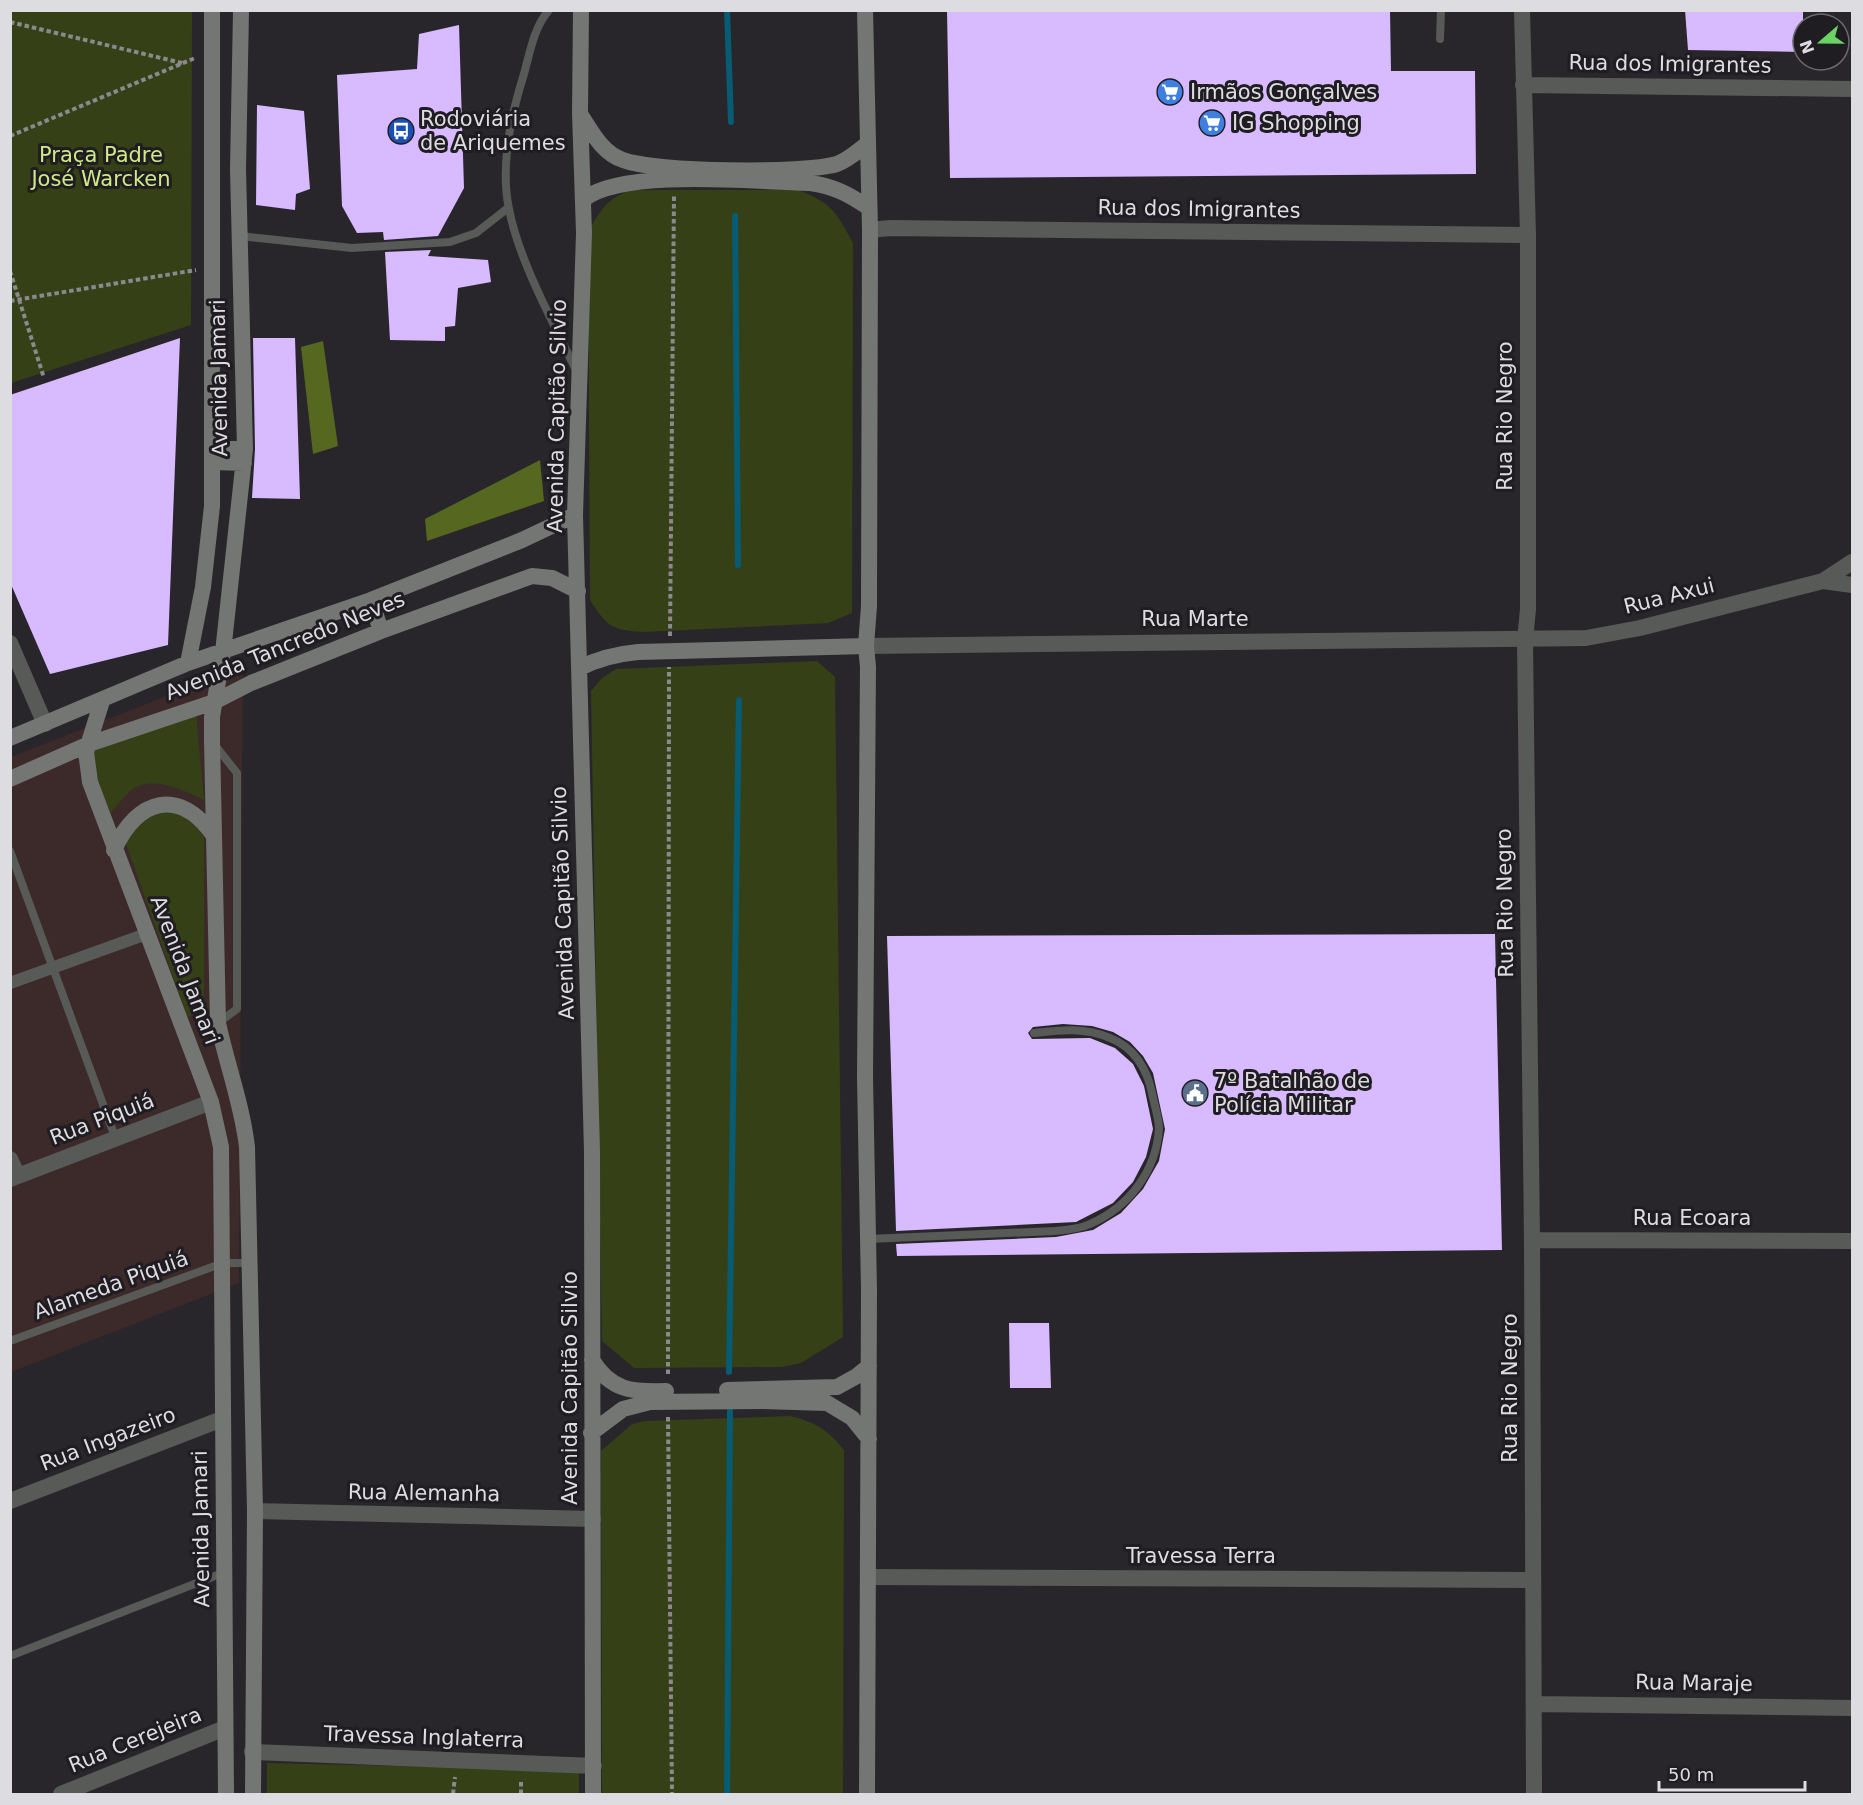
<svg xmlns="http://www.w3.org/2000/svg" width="1863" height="1805" viewBox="0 0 1863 1805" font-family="'DejaVu Sans',sans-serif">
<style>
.commercial{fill:#3c2929}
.green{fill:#354017}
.forest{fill:#56681f}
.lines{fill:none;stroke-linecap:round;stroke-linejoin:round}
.stream{stroke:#075b73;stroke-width:6}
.building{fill:#d7baff}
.path{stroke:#8a898d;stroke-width:4;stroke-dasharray:4.5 3;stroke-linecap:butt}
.service{stroke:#585a57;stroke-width:8}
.pedestrian{stroke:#585a57;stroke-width:12}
.minor{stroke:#585a57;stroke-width:16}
.tertiary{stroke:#585a57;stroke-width:16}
.secondary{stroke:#737672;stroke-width:16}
.labels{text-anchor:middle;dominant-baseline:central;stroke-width:6;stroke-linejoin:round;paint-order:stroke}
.street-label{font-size:21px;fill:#dddce0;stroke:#1f1c22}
.poi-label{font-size:21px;fill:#dddce0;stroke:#1f1c22;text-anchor:start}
.park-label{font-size:21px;fill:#ceea86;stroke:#1f1c22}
</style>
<rect width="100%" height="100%" fill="#28262b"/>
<path class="commercial" d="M243,666L239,1283L11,1372V757Z"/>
<path class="green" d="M10,11H192L191,325L11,383Z
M633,190H798C832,203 836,212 853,243L852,613L828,623L644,632C612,630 607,627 590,600L588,231C603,208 606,198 633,190Z
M817,661L835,677L843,1337L801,1363L782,1367L634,1368L602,1341L591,691L602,678L616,669Z
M195,704L204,800C184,790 150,773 129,792C122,798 117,806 111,813L83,750Z
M160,809C181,813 191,819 204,837V1015L187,1016L125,841L138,822Z
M790,1416C815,1422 828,1430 844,1450L843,1794H602L601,1451L632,1424L645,1421Z
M267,1763L579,1770V1794H267Z"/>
<path class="forest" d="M323,341L338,446L313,454L301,347Z
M540,460L544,501L427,541L425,519Z"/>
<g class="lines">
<path class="stream" d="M727,10L731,122
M735,216L738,565
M729,1372L739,700
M727,1794L730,1411"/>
</g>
<path class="building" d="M947,10H1390L1391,71H1475L1476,174L950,178Z
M1685,10H1803V52L1688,50Z
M459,25L464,188L438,236L384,240L383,232L357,233L342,206L337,75L417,69L419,34Z
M257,105L304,111L310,189L296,194L295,210L256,205Z
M431,250L428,256L488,260L491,282L458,288L455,326L445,327V341L390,340L385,252Z
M180,338L168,645L50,674L10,582V395Z
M253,338H295L300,499L252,498L255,449Z
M1495,934L1502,1250L897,1256L896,1244L1056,1237L1093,1230L1121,1213L1143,1189L1159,1161L1165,1129L1153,1073L1143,1056L1130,1042L1113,1032L1092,1026L1063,1024L1033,1027L1028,1033L1032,1039L1090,1038L1115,1048L1133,1064L1144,1086L1153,1129L1146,1157L1133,1182L1113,1203L1076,1222L896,1231L887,936Z
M1009,1323H1049L1051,1388H1010Z"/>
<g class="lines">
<path class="path" d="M10,22L182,63
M10,136L195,58
M10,271L44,378
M10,301L196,270
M670,636L674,196
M668,1374L669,667
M668,1417L672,1794
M453,1794L455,1777
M521,1794V1779"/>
<path class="service" d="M549,10C534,27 530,52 524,74C511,115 500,166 509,209C519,261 553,322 576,370
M1440,39L1441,10
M239,236L352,248L450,242L476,233L508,208
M214,744L237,773V1009L218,1023
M10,851L115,1137
M868,1239L1055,1231C1066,1230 1080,1229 1090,1224C1129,1207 1156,1171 1159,1129C1159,1118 1154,1104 1152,1093C1147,1069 1134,1047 1110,1038C1084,1027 1061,1030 1034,1033
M10,1341L223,1263H249
M10,1656L225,1572"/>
<path class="pedestrian" d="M10,983L149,933"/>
<path class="minor" d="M1522,10L1528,235V609L1525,641L1532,1240L1534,1794
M1523,85L1852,89
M870,230L890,228L1528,235
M1532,1240L1852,1241
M10,1501L222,1419
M255,1511L593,1519
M870,1577L1533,1580
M1534,1704L1852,1708
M252,1752L594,1766
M61,1794L225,1728"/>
<path class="tertiary" d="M1823,581L1852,585
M10,643L45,724
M866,646L1586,638L1640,628L1823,581L1852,562
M10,1159L18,1176
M10,1179L211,1102"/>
<path class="secondary" d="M241,10L238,169L245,449L223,652L212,717V741L218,1023C227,1065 242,1104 247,1147L255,1511L253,1794
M581,10L580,113L584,233L575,515L592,1151L593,1794
M865,10L870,230L869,606L866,646L868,667L865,1077L869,1290L867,1794
M580,114C592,132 602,153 623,160C655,172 804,174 837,164C848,160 858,151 867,144
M584,199C625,168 757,182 810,183C834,186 850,195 869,208
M214,449H245
M214,462L244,463
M371,600L381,631
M188,663L203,587L212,506V10
M580,668C599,658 616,654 638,652L866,646
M102,701L86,752L90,782L211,1102L221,1147L226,1794
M10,738L188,663L371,600L522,540L575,515
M10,779L89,744L214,702L251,683L381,631L532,576L552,578L578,591
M114,850C137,798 180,787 214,836
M592,1360C611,1391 632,1392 666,1391
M727,1390L837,1387L857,1376L869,1366
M591,1433L623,1409L650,1402L762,1401L827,1403L852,1418L869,1439"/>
</g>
<defs>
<symbol id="supermarket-disc" viewBox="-11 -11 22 22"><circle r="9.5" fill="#3f7fe0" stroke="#1f1c22"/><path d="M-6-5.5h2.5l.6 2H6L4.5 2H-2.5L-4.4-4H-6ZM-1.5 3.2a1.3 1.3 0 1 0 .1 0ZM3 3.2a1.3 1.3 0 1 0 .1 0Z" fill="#fff"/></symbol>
<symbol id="bus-disc" viewBox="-11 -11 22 22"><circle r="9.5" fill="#1a4fb4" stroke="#1f1c22"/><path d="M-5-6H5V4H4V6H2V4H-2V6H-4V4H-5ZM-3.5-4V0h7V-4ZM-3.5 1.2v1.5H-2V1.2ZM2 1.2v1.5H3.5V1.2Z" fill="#fff"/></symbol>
<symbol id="civic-disc" viewBox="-11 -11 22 22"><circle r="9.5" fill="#5c6f8a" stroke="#1f1c22"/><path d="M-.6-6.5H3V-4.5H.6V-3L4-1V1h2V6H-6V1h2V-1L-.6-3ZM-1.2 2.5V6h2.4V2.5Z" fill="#fff"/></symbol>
</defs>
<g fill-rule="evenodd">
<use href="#supermarket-disc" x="1155" y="77" width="30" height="30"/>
<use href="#supermarket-disc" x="1197" y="108" width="30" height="30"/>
<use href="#bus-disc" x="386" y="116" width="30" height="30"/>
<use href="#civic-disc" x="1180" y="1078" width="30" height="30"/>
</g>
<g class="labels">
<g class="street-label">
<text transform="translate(1670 64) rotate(1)">Rua dos Imigrantes</text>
<text transform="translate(1199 209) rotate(1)">Rua dos Imigrantes</text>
<text transform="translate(219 378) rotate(-91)">Avenida Jamari</text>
<text transform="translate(557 416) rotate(-89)">Avenida Capitão Silvio</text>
<text transform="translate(1505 416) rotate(-90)">Rua Rio Negro</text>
<text transform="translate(1669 596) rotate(-14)">Rua Axui</text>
<text x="1195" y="619">Rua Marte</text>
<text transform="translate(285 646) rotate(-22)">Avenida Tancredo Neves</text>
<text transform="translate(563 903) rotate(-92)">Avenida Capitão Silvio</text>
<text transform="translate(1505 903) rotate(-91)">Rua Rio Negro</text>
<text transform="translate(185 970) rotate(69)">Avenida Jamari</text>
<text transform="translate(102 1119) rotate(-21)">Rua Piquiá</text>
<text x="1692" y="1218">Rua Ecoara</text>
<text transform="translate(111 1285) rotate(-20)">Alameda Piquiá</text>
<text transform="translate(570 1388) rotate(-90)">Avenida Capitão Silvio</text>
<text transform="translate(1510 1388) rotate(-90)">Rua Rio Negro</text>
<text transform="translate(108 1439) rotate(-21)">Rua Ingazeiro</text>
<text transform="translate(424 1493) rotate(1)">Rua Alemanha</text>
<text transform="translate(201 1529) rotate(-91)">Avenida Jamari</text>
<text x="1201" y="1556">Travessa Terra</text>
<text transform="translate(1694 1683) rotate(1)">Rua Maraje</text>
<text transform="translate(424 1737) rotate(2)">Travessa Inglaterra</text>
<text transform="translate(135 1740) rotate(-22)">Rua Cerejeira</text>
</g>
<g class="poi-label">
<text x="1190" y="92">Irmãos Gonçalves</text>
<text x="420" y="119">Rodoviária<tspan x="420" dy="24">de Ariquemes</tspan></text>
<text x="1232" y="123">IG Shopping</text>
<text x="1214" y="1081">7º Batalhão de<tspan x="1214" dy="24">Polícia Militar</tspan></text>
</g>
<g class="park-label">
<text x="101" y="155">Praça Padre<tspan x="101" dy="24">José Warcken</tspan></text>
</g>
</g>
<rect width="1863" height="1805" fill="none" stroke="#dddce0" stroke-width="24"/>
<g transform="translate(1821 42) rotate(250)"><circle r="28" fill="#1f1c22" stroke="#6b696e" stroke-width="1.5"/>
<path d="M0-4.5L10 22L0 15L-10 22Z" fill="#6bd363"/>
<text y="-9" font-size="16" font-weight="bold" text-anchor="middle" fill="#dddce0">N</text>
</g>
<path d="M1659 1781v9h146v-9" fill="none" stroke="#dddce0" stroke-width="3"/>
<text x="1668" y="1781" font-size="18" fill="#dddce0" stroke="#1f1c22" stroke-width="4.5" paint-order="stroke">50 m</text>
</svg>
